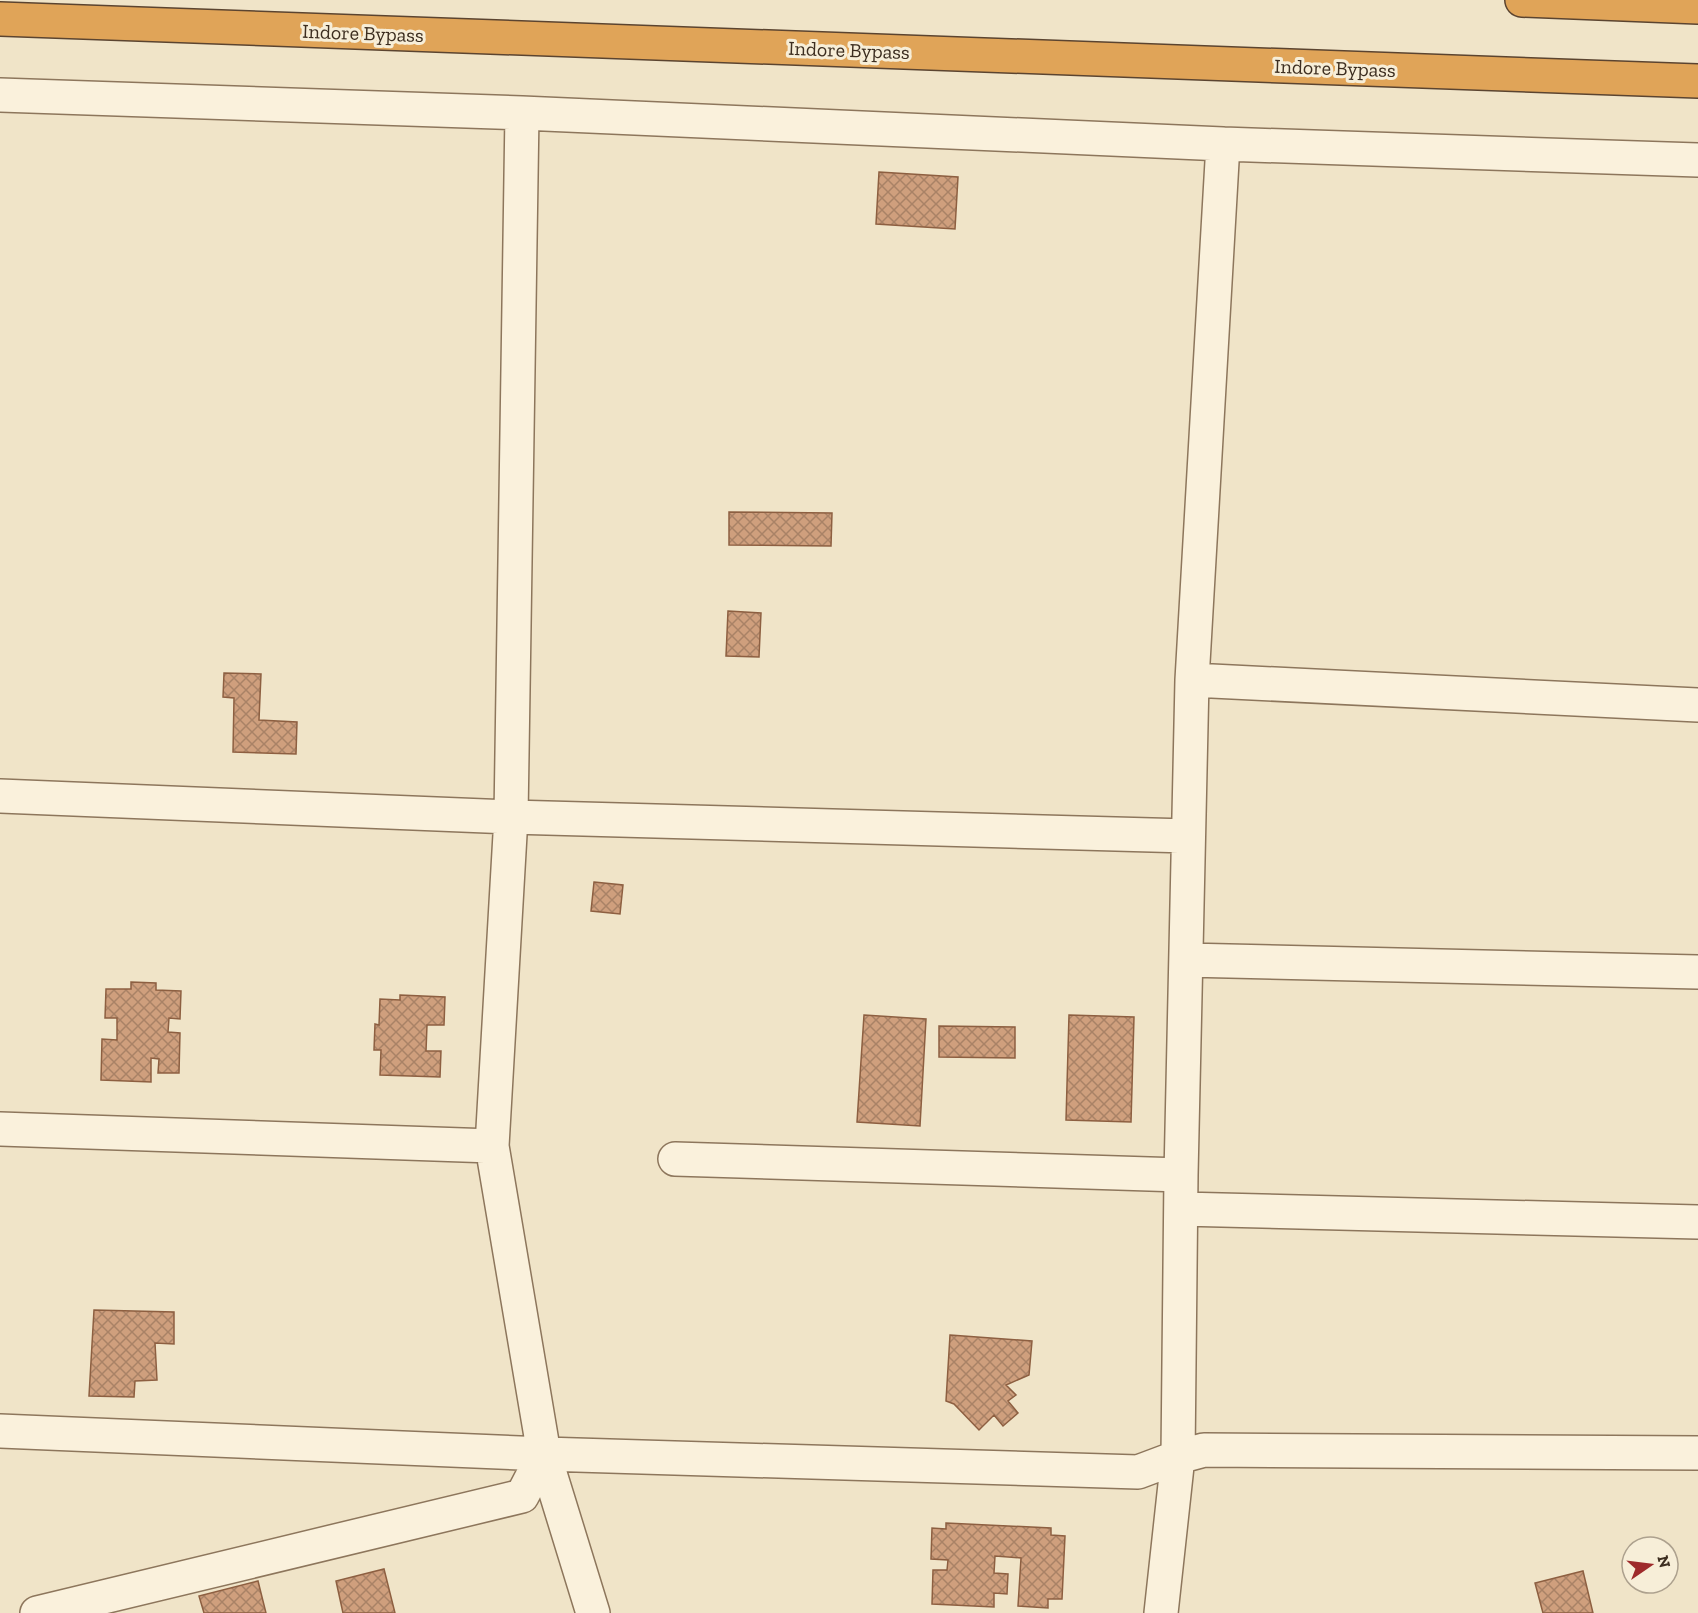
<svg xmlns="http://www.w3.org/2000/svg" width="1698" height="1613" viewBox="0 0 1698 1613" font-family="'Zilla Slab',serif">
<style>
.building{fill:url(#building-cross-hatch);stroke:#8d5f41;stroke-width:1.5}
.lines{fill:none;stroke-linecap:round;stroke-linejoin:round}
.minor-casing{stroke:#8d765c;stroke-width:36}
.highway-casing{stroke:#5b4430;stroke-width:36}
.minor{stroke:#faf1dc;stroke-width:33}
.highway{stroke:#e0a458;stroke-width:33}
.labels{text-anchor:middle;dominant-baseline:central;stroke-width:6;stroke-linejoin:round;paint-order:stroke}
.street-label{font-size:20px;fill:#3d2e20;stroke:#f7eed8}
</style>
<defs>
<pattern id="building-cross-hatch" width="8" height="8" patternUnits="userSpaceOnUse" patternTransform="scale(1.5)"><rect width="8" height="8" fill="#cf9f7d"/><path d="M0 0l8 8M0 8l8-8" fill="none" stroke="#a98266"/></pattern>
</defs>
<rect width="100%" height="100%" fill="#f0e4c8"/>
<path class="building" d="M879,172L958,177L955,229L876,224Z
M729,512L832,513L831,546L729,545Z
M728,611L761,613L759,657L726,656Z
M224,673L261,674L259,720L297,722L296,754L233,752L234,698L223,697Z
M594,882L623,885L620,914L591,911Z
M131,982L156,983V990L181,991L180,1019L169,1018L168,1032L180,1033L179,1073H158L159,1059L151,1058V1082L101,1080L102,1039L117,1040V1018H105L106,989H131Z
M400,995L445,997L444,1025H427L426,1051H441L440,1077L380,1075L381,1050H374L375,1024L379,1025L380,999L400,1000Z
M864,1015L926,1019L920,1126L857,1122Z
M1069,1015L1134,1017L1131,1122L1066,1120Z
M939,1026L1015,1027V1058L939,1057Z
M94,1310L174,1312V1344L155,1343L157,1380L135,1381L134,1397L89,1396Z
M950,1335L1032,1341L1029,1375L1006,1385L1016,1395L1008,1401L1018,1413L1003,1426L994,1415L979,1430L954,1404L946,1401Z
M946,1523L1051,1528V1535L1065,1536L1062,1599H1048V1608L1018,1606L1021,1558L995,1556L994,1573L1008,1574L1007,1594L994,1593V1607L932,1604L933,1570H947L948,1560L931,1559L932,1528L946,1529Z
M384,1569L395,1613H343L336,1581Z
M1583,1571L1593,1613H1543L1535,1583Z
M258,1581L266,1613H204L199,1596Z"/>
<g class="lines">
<defs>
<path id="minor" d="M0,95L522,113L1223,144L1698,160
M522,113L511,817L1188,836
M1223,144L1192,680L1181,1175L1178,1457L1204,1450L1698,1453
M1192,680L1698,705
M0,796L511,817L492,1146
M1186,960L1698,972
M0,1129L492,1146L544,1454L0,1431
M675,1159L1181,1175
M1181,1209L1698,1222
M544,1454L593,1613
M37,1613L522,1496L544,1454L1138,1472L1178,1457L1161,1613"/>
<path id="highway" d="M1522,0L1698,7
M0,19L1698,81"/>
</defs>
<use href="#minor" class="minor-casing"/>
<use href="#highway" class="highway-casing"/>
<use href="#minor" class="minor"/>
<use href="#highway" class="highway"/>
</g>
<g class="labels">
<g class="street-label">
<text transform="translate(363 33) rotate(2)">Indore Bypass</text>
<text transform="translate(849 50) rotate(2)">Indore Bypass</text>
<text transform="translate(1335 68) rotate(2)">Indore Bypass</text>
</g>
</g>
<g transform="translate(1650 1565) rotate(76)"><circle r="28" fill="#f7eed8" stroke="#ada18e" stroke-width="1.5"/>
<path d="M0-4.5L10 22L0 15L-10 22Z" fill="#9e2a2b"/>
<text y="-9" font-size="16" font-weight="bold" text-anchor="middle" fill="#3d2e20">N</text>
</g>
</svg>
